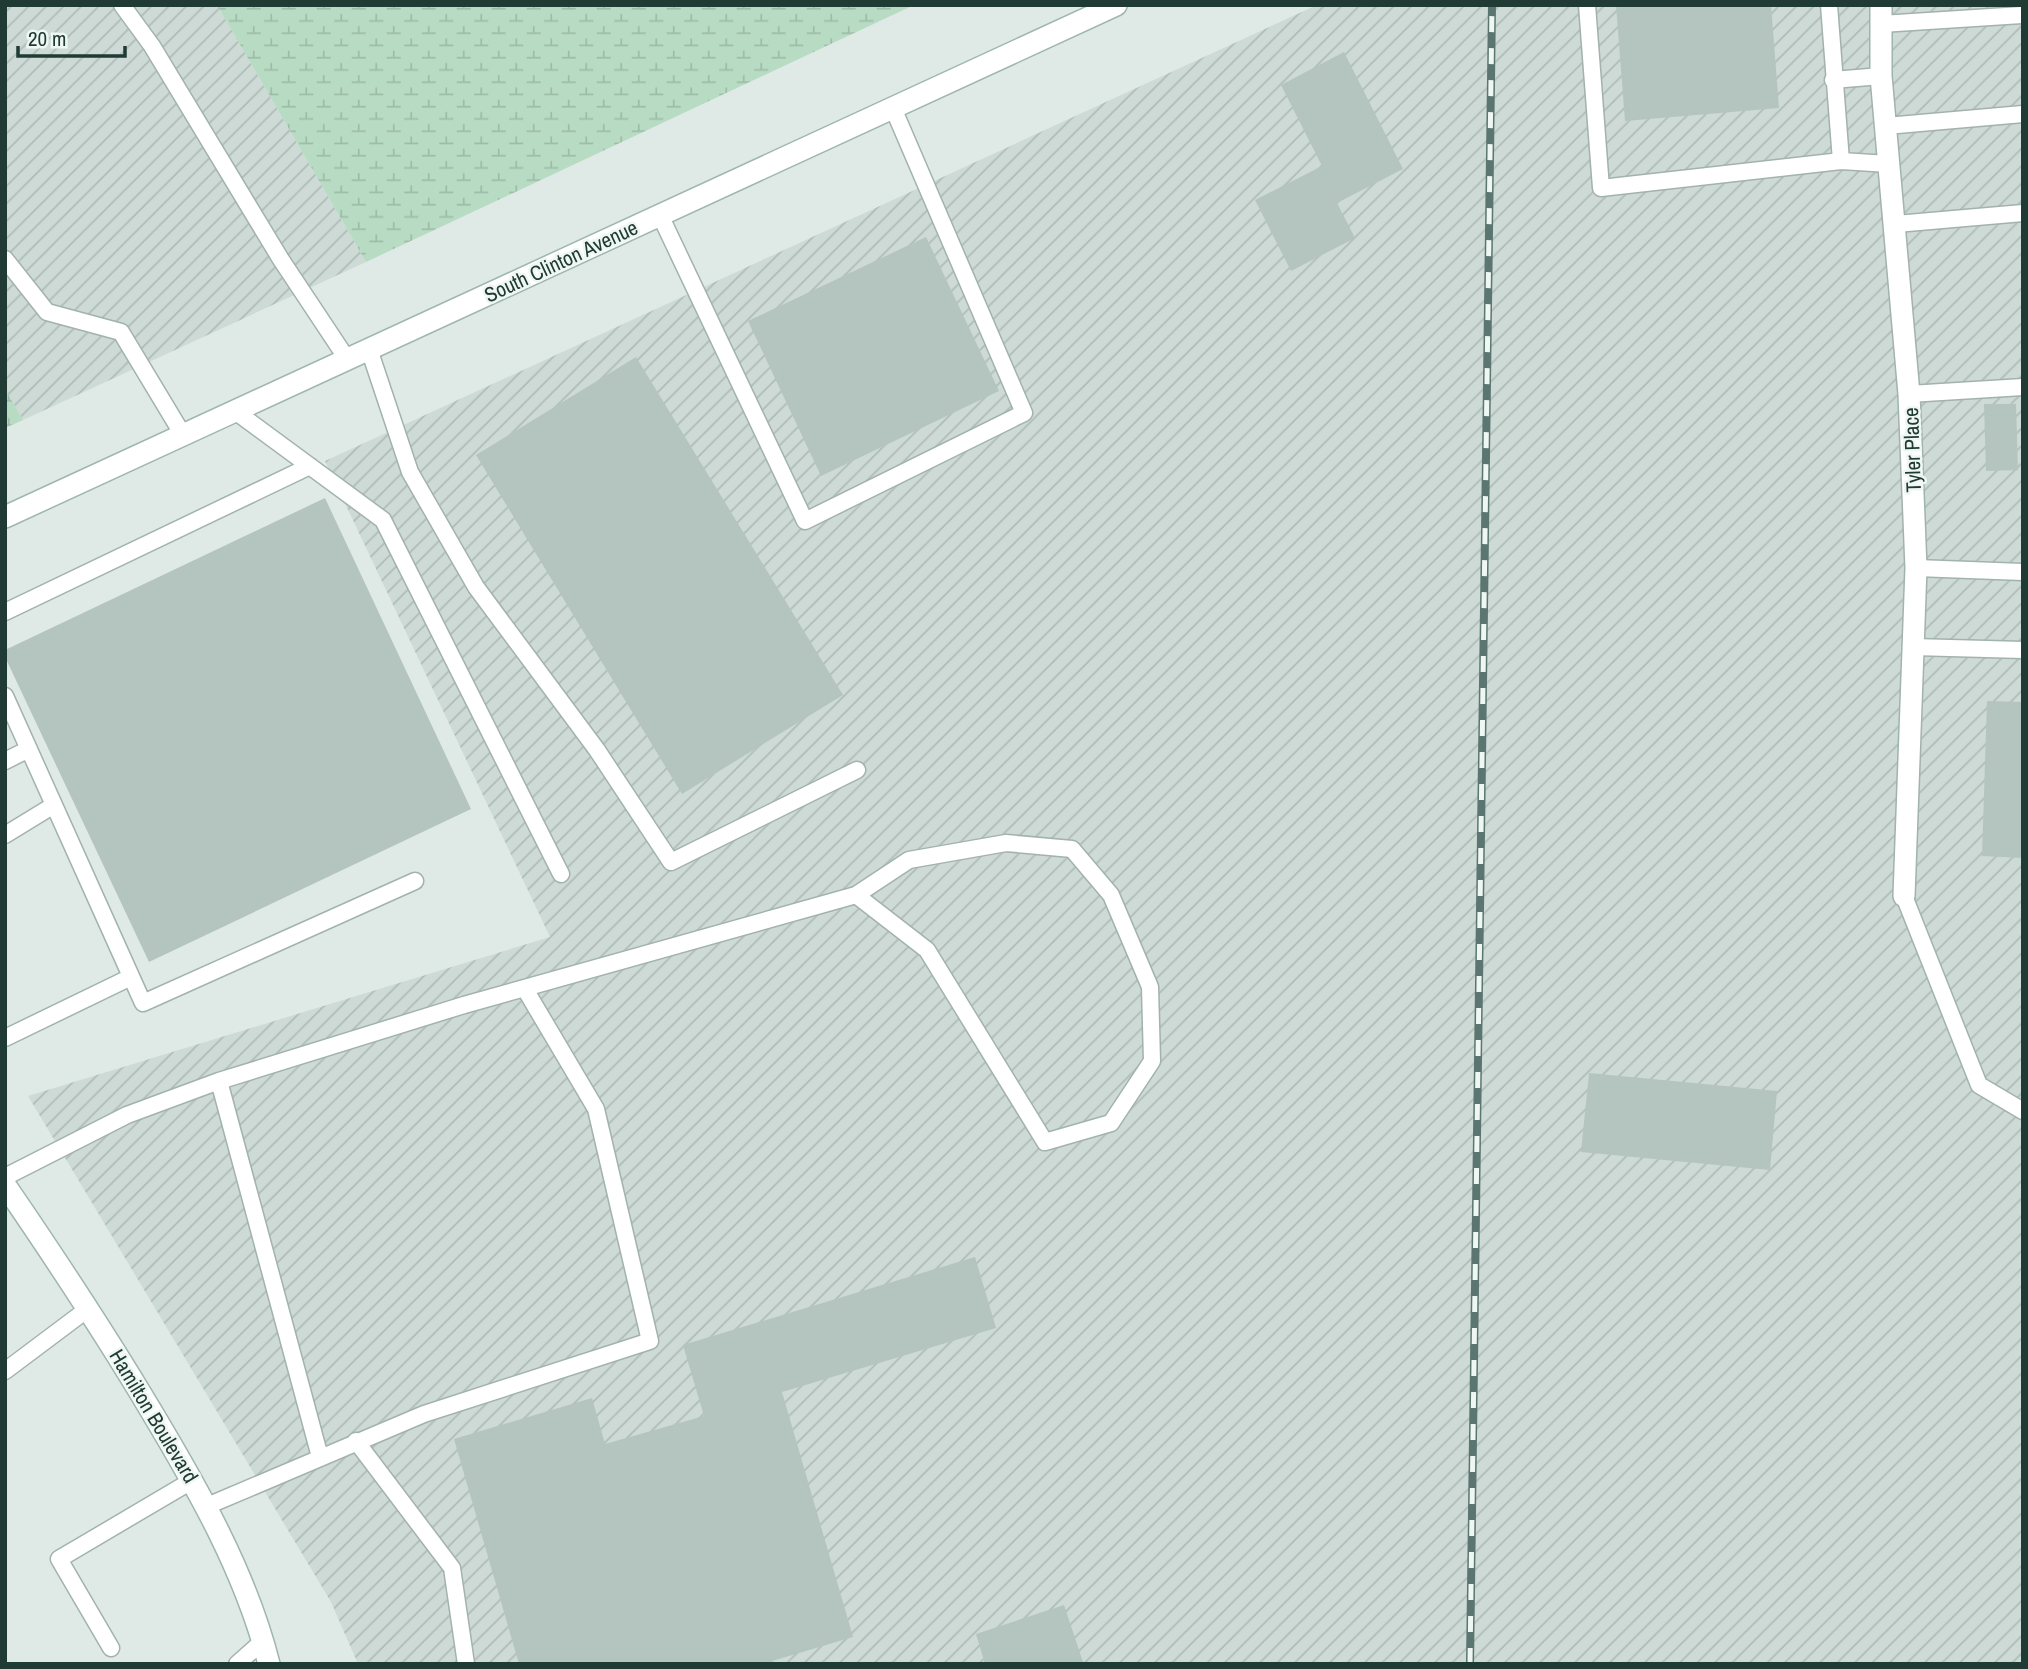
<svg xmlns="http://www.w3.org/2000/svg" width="2028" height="1669" viewBox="0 0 2028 1669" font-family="'Archivo Narrow',sans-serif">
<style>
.industrial{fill:url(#industrial-furrows)}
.wetland{fill:url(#wetland-marsh)}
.building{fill:#b4c5bf}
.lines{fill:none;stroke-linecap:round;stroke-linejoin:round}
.lane-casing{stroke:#a2b2ad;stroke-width:19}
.street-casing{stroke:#a2b2ad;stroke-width:24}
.secondary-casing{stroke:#9eb6af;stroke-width:24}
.lane{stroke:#fff;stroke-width:16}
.street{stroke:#fff;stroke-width:21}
.secondary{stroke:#fff;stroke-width:21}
.rail-casing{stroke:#5b7670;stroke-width:8}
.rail{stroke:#eff7f3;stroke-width:5;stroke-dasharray:16;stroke-linecap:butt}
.labels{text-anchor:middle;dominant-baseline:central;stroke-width:5;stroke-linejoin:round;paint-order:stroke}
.street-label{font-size:21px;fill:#203a34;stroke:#eff7f3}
</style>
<defs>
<pattern id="industrial-furrows" width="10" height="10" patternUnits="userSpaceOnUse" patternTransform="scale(1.75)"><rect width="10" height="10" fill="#cddad5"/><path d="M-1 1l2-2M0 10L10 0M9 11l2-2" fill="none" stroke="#b0bcb7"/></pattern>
<pattern id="wetland-marsh" width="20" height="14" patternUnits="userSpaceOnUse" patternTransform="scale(1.75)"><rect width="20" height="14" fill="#b8dbc4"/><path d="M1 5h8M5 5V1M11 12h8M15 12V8" fill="none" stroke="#9ebda9"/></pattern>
</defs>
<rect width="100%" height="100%" fill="#dfeae6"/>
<path class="industrial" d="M5,5H217L366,262L23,420L5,389Z
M1317,5H2023V1664H358L331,1602L28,1096L550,937L325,461Z"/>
<path class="wetland" d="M217,5H914L366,262Z
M5,389L23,420L5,428Z"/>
<path class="building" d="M1616,5H1771L1779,108L1625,121Z
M1344,52L1403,169L1337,203L1355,238L1291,271L1255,200L1322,166L1281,85Z
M926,237L999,391L821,476L748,321Z
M636,357L843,695L682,794L476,455Z
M1984,404H2016L2018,470L1986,471Z
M325,498L471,809L149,962L5,657V650Z
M1987,701L2023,702V858L1982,856Z
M1589,1073L1777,1091L1770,1170L1581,1152Z
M975,1257L996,1328L782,1392L853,1637L762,1664H519L454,1439L592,1398L605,1444L704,1416L683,1345Z
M1064,1605L1083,1662L985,1664L976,1634Z"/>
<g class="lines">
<defs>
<path id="lane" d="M122,5L152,46L280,258L347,359
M1587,5L1601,188L1841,161L1889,164
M1829,5L1841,161
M1881,24L2022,15
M1833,80L1881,76
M1886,126L2023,114
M660,215L805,521L1024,413L893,108
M1896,224L2023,213
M5,259L47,312L121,332L183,435
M369,349L410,472L476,587L597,750L671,862L857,770
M1909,394L2023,387
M235,411L383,520L561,874
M1916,568L2023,572
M5,612L310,466
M1913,647L2023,650
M5,696L143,1003L415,881
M5,761L29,749
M5,835L54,805
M1904,896L1979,1085L2023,1111
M5,1038L131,977
M219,1081L320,1457
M5,1177L127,1115L219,1081L464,1005L856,895L909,860L1006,843L1072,849L1111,895L1150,987L1152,1061L1111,1123L1045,1142L927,950L856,895
M5,1371L89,1308
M356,1441L452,1568L466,1664
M207,1506L424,1414L650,1341L596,1109L525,989
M111,1648L59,1559L193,1480
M237,1664L263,1641"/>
<path id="street" d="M1881,5V76L1909,394L1916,568L1904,896"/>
<path id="secondary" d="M5,517L1116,5
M5,1185C55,1258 104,1332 150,1409C198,1489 246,1573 269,1664"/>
</defs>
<use href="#lane" class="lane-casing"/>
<use href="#street" class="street-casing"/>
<use href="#secondary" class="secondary-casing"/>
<use href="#lane" class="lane"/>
<use href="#street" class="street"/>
<use href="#secondary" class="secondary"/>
<defs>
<path id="rail" d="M1470,1664L1492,5"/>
</defs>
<use href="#rail" class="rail-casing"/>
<use href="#rail" class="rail"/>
</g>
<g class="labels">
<g class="street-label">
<text transform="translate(561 261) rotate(-25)">South Clinton Avenue</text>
<text transform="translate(1912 450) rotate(-92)">Tyler Place</text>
<text transform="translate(154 1416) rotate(59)">Hamilton Boulevard</text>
</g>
</g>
<rect width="2028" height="1669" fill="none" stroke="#203a34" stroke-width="14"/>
<path d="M18 46v10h107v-10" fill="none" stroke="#203a34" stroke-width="3.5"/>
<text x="28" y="46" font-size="21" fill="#203a34" stroke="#eff7f3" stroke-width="5" paint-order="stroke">20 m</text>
</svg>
